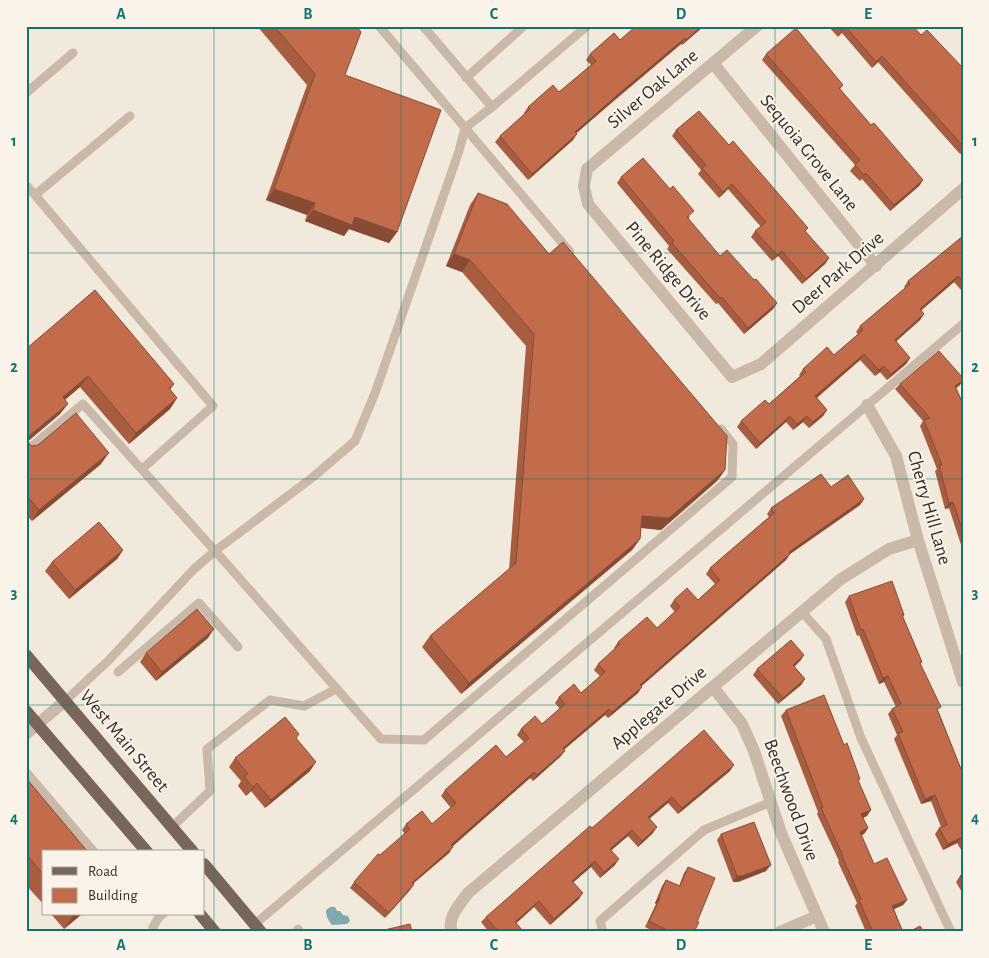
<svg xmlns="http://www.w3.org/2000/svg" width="989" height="958" viewBox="0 0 989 958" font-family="'Alegreya Sans',sans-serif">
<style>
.water{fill:#7daaae}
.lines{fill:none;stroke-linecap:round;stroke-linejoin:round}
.service{stroke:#cab9a9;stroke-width:9}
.minor{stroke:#cab9a9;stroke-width:12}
.primary{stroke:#79665b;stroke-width:12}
.wall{fill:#a85d40}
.shaded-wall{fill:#884c34}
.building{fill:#c36c4b;stroke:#884c34}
.grid{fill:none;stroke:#0f766e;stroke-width:1;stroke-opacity:0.55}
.labels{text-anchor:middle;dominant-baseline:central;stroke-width:4;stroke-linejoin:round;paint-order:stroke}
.street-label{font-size:19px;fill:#372e29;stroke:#f9f3ea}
.neatline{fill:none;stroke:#0f766e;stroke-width:2}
.grid-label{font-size:16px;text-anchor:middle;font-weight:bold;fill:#0f766e}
</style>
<rect width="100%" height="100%" fill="#f2e9dd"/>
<path class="water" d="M330,907H335L337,911H340L343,915L348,916L350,921L347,924L332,925C328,921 326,915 326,910Z"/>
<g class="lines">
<path class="service" d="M379,26L570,252
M423,26L492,107
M466,78L524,26
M26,93L73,53
M26,185L35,195L130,116
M35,195L213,406L142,469
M26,451L83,404L225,562L381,739L424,740L732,477L733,444L721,429
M802,612L826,639L861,738L951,932
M118,672L199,603L238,647
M65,701L108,661L194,569L215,551L313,477L355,441L375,393L459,151L465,128L492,107L587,26
M26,772L94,852
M172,827L210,791L207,749L270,700L304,706L336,689
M255,924L963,324
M298,929L300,932
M154,932L153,927L159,917L163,914
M603,932L600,921L704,830L771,802"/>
<path class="minor" d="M757,26L587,169L584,186L588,204L732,377L761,364L963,189
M713,63L876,266
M867,405L896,456L918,540L963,682
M713,687L742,724L754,751L781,833L824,932
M26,734L65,701
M452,932C446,918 461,903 468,893L841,579L889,549L918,540
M780,932L817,916"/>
<path class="primary" d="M26,655L193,852
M26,711L147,852
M204,864L261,932
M200,914L215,932"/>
</g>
<path class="wall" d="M257,26H356L345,75L397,232L389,243L349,229L344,236L305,221L307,215L266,200L307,85Z
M704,26L682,45L681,44L576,133L573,140L528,180L495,142L500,136L525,114L524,113L528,107L559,92L591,65L586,60L590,54L620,40Z
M828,26H913L921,35L963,68V152L960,154L878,62L872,68L842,33L838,37Z
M766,54L843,85L840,89L871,125L923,180L919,186L890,211L862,179L860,181L850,171L855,165L762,60Z
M676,130L729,145L829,258L825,264L802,284L778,256L772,261L751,237L755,231L761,227L728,189L719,198L698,174L701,170L672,136Z
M621,177L690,217L688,219L720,256L754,280L777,303L773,309L744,334L718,303L716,304L667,249L669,246L617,183Z
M478,193L725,470L717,481L661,530L641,528L640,539L632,550L461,694L422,647L430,636L509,570L526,346L462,272L446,266L470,205Z
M963,236V290L962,291L954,282L921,310L924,314L920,320L896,341L910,358L906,364L887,380L880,372L875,376L860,360L817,398L827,410L823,416L809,428L803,422L793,430L786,422L756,449L737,427L741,421L769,404L800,376L799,375L803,369L834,355L858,334L856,332L860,326L905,288L904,287L908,281Z
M26,349L174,384L170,390L177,398L170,409L129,444L80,387L65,400L60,414L28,441L29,444L32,446L101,464L32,521L26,515Z
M900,384L960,385L956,388L963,404V551L949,508L945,509L935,471L937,469L920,426L923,421L895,389Z
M831,487L864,499L860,505L790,554L786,560L641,686L638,693L608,718L605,715L564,749L561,756L533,781L530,778L452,847L449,853L413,884H414L410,890L385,918L350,888L354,882L380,855L405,834L402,830L406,824H432L451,808L441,796L445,790L506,757L524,742L517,735L521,729L542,724L560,709L555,703L559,697L581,693L600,676L594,670L598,664L615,649L614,648L618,642L657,628L675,612L670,606L674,600H698L715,584L706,574L710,568L769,517L767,514L771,508Z
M123,550L117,559L69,599L45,571L52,562Z
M849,596L904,615L903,617L922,662L920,664L963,774V853L957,843L943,850L935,834L939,828L941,827L931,801L921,804L894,739L897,735L888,714L892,709L896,707L884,682L879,684L859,635L857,636L845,602Z
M208,638L156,681L140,662L146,653Z
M804,655L800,661L794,667L805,679L801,685L778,704L753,675L757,669Z
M786,710L858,782L867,816L863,818L868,828L864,834L861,835L874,864L907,900L903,905L894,909L903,932H866L855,906L857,903L838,862L839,861L817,814L818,812L781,716Z
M296,739L310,771L265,808L251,791L246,796L238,786L241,781L229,767L235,758Z
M730,771L678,814L668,803L649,819L653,833L638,847L628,836L611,850L615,865L600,878L591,867L573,882L579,899L550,925L534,907L516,923L524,932H489L481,922L486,917L592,828Z
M26,778L44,852V905L26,885Z
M721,834L766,871L738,882H733L717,840Z
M688,867L697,922L694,932H655L645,927L656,904L655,903L662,886L666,880L679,886L684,873Z
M963,874V894L956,882L960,876Z
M51,914H82L64,929Z"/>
<path class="shaded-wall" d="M702,26H704L682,45L686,40Z
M685,38L681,44L618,97L571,138L575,132L622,91Z
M882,56L878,62L872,68L876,62Z
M577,134L573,140L528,180L532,174Z
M923,180L919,186L890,211L894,205Z
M732,184L728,189L719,198L723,192Z
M274,189L315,203L307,215L266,200Z
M313,210L355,217L397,232L389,243L349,229L344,236L305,221Z
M782,251L778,256L772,261L777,255Z
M454,254L470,260L462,272L446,266Z
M829,258L825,264L802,284L806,279Z
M958,276L954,282L916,315L920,309Z
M777,303L773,309L744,334L748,328Z
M924,314L920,320L891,346L895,340Z
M864,354L860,360L811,402L815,396Z
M910,358L906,364L887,380L891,374Z
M884,366L880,372L875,376L879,370Z
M88,376L80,387L55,408L63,397Z
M963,380L960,385L951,392L955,386Z
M177,398L170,409L129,444L136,433Z
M68,404L60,414L26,443V440L30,435Z
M827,410L823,416L809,428L813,422Z
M790,416L786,422L756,449L760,443Z
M807,416L803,422L793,430L797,424Z
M109,453L101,464L32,521L39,510Z
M725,470L717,481L661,530L634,527L642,516Z
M864,499L860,505L790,554L786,560L636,691L640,685L789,552Z
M953,502L949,508L945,509L949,503Z
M640,539L632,550L461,694L469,683Z
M123,550L117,559L69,599L75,590Z
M214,629L208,638L156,681L162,672Z
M804,655L800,661L789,671L793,665Z
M888,676L884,682L879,684L883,678Z
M805,679L801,685L778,704L783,698Z
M642,687L638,693L608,718L612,712Z
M609,709L605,715L559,754L563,748Z
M565,751L561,756L533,781L537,775Z
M316,762L310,771L265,808L271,800Z
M734,765L730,771L678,814L682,808Z
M534,772L530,778L447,851L451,845Z
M257,783L251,791L246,796L253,787Z
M935,795L931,801L921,804L925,799Z
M672,797L668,803L644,823L648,817Z
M871,810L867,816L857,820L861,814Z
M657,827L653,833L638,847L642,841Z
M868,828L864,834L856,838L860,832Z
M632,830L628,836L606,855L610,849Z
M962,837L957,843L943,850L948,844Z
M453,847L449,853L407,888L412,883Z
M619,859L615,865L600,878L604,872Z
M595,861L591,867L568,887L572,881Z
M771,865L766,871L738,882H733L737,876Z
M414,884L410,890L385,918L389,913Z
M583,893L579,899L550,925L554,919Z
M659,897L660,898L656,904L655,903Z
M907,900L903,905L888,912L892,906Z
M539,901L534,907L511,928L515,922Z
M74,914H82L64,929Z"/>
<path class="building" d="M274,26H356L361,32L345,75L441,110L397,232L355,217L352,225L313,210L315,203L274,189L315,74Z
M636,26H702L686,40L685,38L622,91L575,132L577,134L532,174L500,136L530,109L528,107L553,85L559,92L596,61L590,54L614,33L620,40Z
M838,26H913L921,35L927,30L963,68V146L882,56L876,62L846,27L842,31Z
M796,28L843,85L839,88L871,125L874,123L923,180L894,205L866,173L864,175L855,165L860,160L766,54Z
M699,111L729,145L733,141L808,228L805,231L829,258L806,279L782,251L777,255L755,231L766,222L732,184L723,192L702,168L706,165L676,130Z
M643,158L670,189L673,186L694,211L687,217L720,256L727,250L754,280L756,279L777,303L748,328L722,297L720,298L672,243L674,241L621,177Z
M478,193L507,204L549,254L563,242L727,436L725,470L669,518L642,516L640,539L469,683L430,636L516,563L534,334L470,260L454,254Z
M963,236V281L958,276L920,309L924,314L895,340L910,358L891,374L884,366L879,370L864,354L815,396L827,410L813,422L807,416L797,424L790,416L760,443L741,421L765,400L769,404L806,372L803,369L827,347L834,355L863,330L860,326L910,284L908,281Z
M95,290L174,384L169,388L177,398L136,433L88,376L63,397L68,404L30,435L28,438L29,444L32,446L38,445L76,413L109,453L39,510L26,495V349Z
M939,351L963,378V380L955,386L963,404V532L953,502L949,503L939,465H942L924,420L930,418L900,384Z
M821,474L831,487L848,475L864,499L789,552L790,554L640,685L642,687L612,712L609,709L563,748L565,751L537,775L534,772L451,845L453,847L412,883L414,884L389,913L354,882L378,854L380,855L410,829L406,824L422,811L432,824L456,803L445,790L496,745L506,757L529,738L521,729L535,716L542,724L565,704L559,697L574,684L581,693L605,672L598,664L620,644L618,642L647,617L657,628L680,607L674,600L687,588L698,600L720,580L710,568L774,513L771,508Z
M99,522L123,550L75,590L52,562Z
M892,581L904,615H902L922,662L920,663L941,707L937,709L963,774V839L962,837L948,844L939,828L947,825L935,795L925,799L898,733L903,732L892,709L901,704L888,676L883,678L863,629L861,630L849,596Z
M197,609L214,629L162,672L146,653Z
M791,640L804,655L793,665L805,679L783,698L757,669Z
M824,695L844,745L847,743L860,779L858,780L871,810L861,814L868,828L860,832L874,864L887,858L907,900L892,906L903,932H873L859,900L861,899L842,856H843L821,808L823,807L786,710Z
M285,717L299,734L296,738L316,762L271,800L257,783L253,787L244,777L248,774L235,758Z
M704,730L734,765L682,808L672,797L648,817L657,827L642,841L632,830L610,849L619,859L604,872L595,861L572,881L583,893L554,919L539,901L515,922L524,932H499L486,917L590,826L592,828Z
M26,778L88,852H44V875L26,854Z
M754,822L771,865L742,876H737L721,834Z
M688,867L715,878L697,922H699L694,932H666L667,930L649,921L660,898L659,897L666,880L680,886Z
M963,874V880L960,876Z
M410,924L412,932H376Z
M920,926L924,932H909Z"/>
<path class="grid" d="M214,26V932M401,26V932M588,26V932M775,26V932M26,253H963M26,479H963M26,705H963"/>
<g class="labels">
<g class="street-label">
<text transform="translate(653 89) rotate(-40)">Silver Oak Lane</text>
<text transform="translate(809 153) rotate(51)">Sequoia Grove Lane</text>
<text transform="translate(668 271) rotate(50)">Pine Ridge Drive</text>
<text transform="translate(838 273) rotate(-41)">Deer Park Drive</text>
<text transform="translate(929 508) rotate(74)">Cherry Hill Lane</text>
<text transform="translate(659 708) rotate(-40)">Applegate Drive</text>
<text transform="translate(124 741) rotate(50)">West Main Street</text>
<text transform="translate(791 800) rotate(70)">Beechwood Drive</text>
</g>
</g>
<rect width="989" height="958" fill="none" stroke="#f9f3ea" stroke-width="55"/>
<rect x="42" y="850" width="162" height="65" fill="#f9f3ea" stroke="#aba49d"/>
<rect x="52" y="867" width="25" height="8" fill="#79665b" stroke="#aba49d"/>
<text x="88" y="876" font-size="15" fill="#372e29">Road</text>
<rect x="52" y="888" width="25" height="15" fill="#c36c4b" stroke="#aba49d"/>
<text x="88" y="900" font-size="15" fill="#372e29">Building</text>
<rect x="28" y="28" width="934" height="902" class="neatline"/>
<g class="grid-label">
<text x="121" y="19">A</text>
<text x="308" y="19">B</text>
<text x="494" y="19">C</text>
<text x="681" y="19">D</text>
<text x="868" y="19">E</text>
<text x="14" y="146">1</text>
<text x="975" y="146">1</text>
<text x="14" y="372">2</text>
<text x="975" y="372">2</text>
<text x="14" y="598">3</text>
<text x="975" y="598">3</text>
<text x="14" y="823">4</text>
<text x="975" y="823">4</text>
<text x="121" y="950">A</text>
<text x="308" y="950">B</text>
<text x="494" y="950">C</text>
<text x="681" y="950">D</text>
<text x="868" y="950">E</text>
</g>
</svg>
